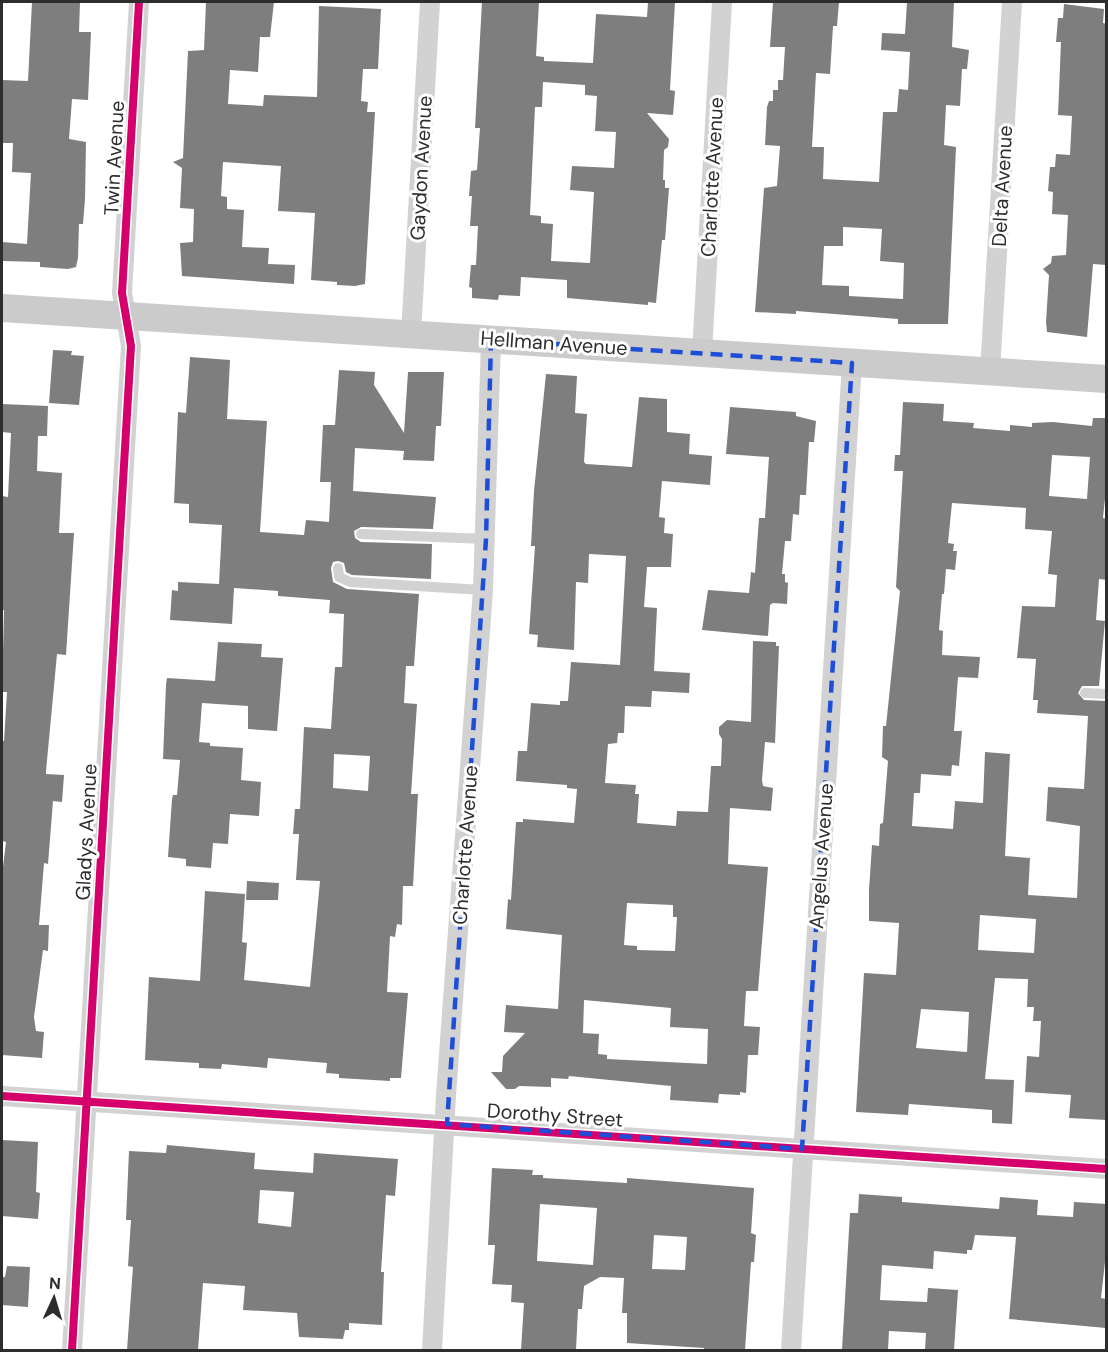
<svg xmlns="http://www.w3.org/2000/svg" width="1108" height="1352" viewBox="0 0 1108 1352" font-family="'DM Sans',sans-serif">
<style>
.building{fill:#7e7e7e;fill-rule:evenodd}
.lines{fill:none;stroke-linecap:round;stroke-linejoin:round}
.lane{stroke:#d2d2d2;stroke-width:10}
.street{stroke:#d2d2d2;stroke-width:20}
.secondary{stroke:#cbcbcb;stroke-width:28}
.cycleway-casing{stroke:#fff;stroke-width:11}
.cycleway{stroke:#d6006c;stroke-width:8}
.marked{fill:none;stroke:#1d4ed8;stroke-width:4.5;stroke-dasharray:12 8;stroke-linejoin:round}
.labels{text-anchor:middle;dominant-baseline:central;stroke-width:6;stroke-linejoin:round;paint-order:stroke}
.street-label{font-size:20px;fill:#2d2d2d;stroke:#fff}
</style>
<rect width="100%" height="100%" fill="#fff"/>
<path class="building" d="M32,2H80L79,32H91L88,100L72,99L69,139L86,142L85,199L83,224H79L78,258L76,267L68,269L40,267V262L2,261V242L27,244L31,173L12,172L13,143H2V80L28,81Z
M206,2H274L270,37H260L258,72L230,70L228,104L263,106L264,95L317,97L319,6L381,9L378,69H363L361,101L368,102L367,112H375L365,284L355,286L337,285V282L311,280L315,213L278,211L281,166L223,162L221,196L227,197V209L244,210L242,247L269,248L268,264L295,265L294,284L182,276L180,243L193,242L194,209L180,208L182,168L173,162L183,158L188,51L204,50Z
M482,2H539L536,56L544,57V61L593,63L596,14L647,17L648,2H675L670,90L675,91L673,115L647,113L669,139L668,147L664,150L663,180H665V188H669L665,240H662L656,303L648,302V305L567,298V280L521,277L520,296L499,295L498,300L472,298V288L469,287L471,265H476L478,226H470L472,196H469L471,171L477,170L480,128H475ZM543,82L585,85V95L597,96L595,131L616,132L614,168L572,166L570,190L594,192L590,263L551,261L553,224L541,223V216L530,215L535,107H542Z
M773,2H839L837,26H833L830,74L816,73L812,147H824L823,179L879,182L883,112H897L899,89L908,90L910,52L881,50L882,33L905,34L907,2H954L952,47L969,50L967,69H962L960,106L946,105L944,145L956,147L948,324H898V319L796,311V314L755,312L764,188L777,186L780,146L765,145L767,107L769,101H773V90H778V80H783L785,47H770ZM843,227L882,229L880,261L904,263L903,299L849,296V286L822,285L824,246H843Z
M1064,4L1104,9L1103,23L1107,24V265L1093,264L1087,337L1047,332L1046,322L1049,275L1043,269L1051,263L1052,256L1066,255L1068,215L1052,214L1053,192L1048,191L1050,167H1055L1056,154L1070,155L1072,116L1058,115L1061,42H1056L1058,18H1063Z
M53,350L72,351L71,355L84,356L79,405L49,403Z
M190,357L230,360L227,419L267,421L260,532L304,535L306,520L329,522L331,482H320L323,425H335L339,370L375,372L374,385L404,433L408,372H444L441,426H436L434,461L403,460L404,451L355,448L353,491L436,497L433,529L361,527L354,531L355,538L361,542L432,544L431,579L352,575L346,572L344,563L338,561L333,562L331,568L333,582L347,589L419,594L414,666H406L404,703L417,704L411,794H418L413,886H403L402,925L397,924L395,937L390,936L387,992L408,993L401,1078H390V1081L339,1078V1074L326,1073L327,1063L268,1058L267,1068L222,1064L221,1069L199,1068V1063L145,1060L149,977L200,981L205,891L245,894L242,942L247,943L244,980L310,987L320,881L296,880L299,834H293L295,809H300L304,727L331,729L335,667H342L344,614L329,613L330,600L278,596V591L234,588L232,624L170,620L172,590L178,591V582L219,584L222,525L189,523V504L174,503L178,412L186,413ZM334,754L370,756L368,791L333,788Z
M546,374L577,376L575,413L587,414L584,462L586,464L632,467L639,397L667,399V432L690,434L689,454L712,456L710,485L662,481L659,517L665,518L664,533L673,534L671,567H647L644,607L657,608L654,671L690,673L689,693L652,691L651,707L625,706L624,733H618L617,743L608,744L605,783L636,785L635,794H639L637,823L676,826L677,811L708,812L711,766H721L722,739L719,734V727L727,720L751,722L753,641L776,642V646H779L775,743L765,742L762,780L763,786L773,788L771,811L730,808L728,864L768,867L758,991H746L744,1026L760,1027L758,1055H748L746,1093L740,1092V1095L719,1094L718,1103L670,1100L671,1086L569,1076L568,1079L551,1078V1087L519,1086L515,1089H506L491,1072H502L503,1056L525,1033L504,1032L506,1005L558,1009L562,935L506,929L508,899L511,900L516,822H523V819L574,823L577,789L567,788V785L516,781L518,751H527L531,703L560,705V701H568L571,662L620,665L626,556L589,554L588,583L576,582L574,650L537,647L538,635L529,634L535,546H531L534,491ZM627,903L673,905V917H677L675,951L637,950V946L624,945ZM584,1000L671,1008L670,1027L708,1029L707,1064L607,1059V1055L598,1054L599,1034L583,1033Z
M903,402L944,404L943,421L974,423L973,428L1010,431V425L1032,427V423L1053,422L1092,426L1093,418H1107V480L1103,518L1107,519V580L1099,579L1096,620L1105,621L1099,686H1082L1078,693L1084,700L1107,701V1120L1069,1118L1071,1095L1025,1092L1027,1056L1039,1057L1041,1021H1033L1034,1007H1027L1028,979L995,978L985,1079L1014,1080L1012,1124L992,1123V1110L909,1104L908,1115L856,1112L864,973L896,975L899,923L869,921V890L872,845L879,846L880,824L883,823L888,761L882,757L883,726H886L900,591L896,587L903,471H894L895,455H900ZM1052,455L1090,457L1087,499L1049,496ZM952,503L1026,508L1025,529L1052,531L1048,574L1057,575L1055,607L1022,606L1017,658L1036,659L1033,700H1038L1037,713L1088,716L1084,789L1048,787L1046,821L1080,826L1077,898L1028,895L1030,858L1005,856L1010,754L985,752L983,803L955,801L953,829L912,826L914,793H920L921,774L951,776L952,765L959,766L962,731H954L958,677L978,678L980,657L942,655L943,631L939,630L942,594H944L946,569L955,570L957,551H953L954,544L948,543ZM980,915L1036,919L1034,953L978,950ZM921,1009L969,1012L967,1052L916,1048Z
M2,404L48,406L47,436H38L37,471L62,473L59,533H74L66,655L57,654L46,771V774L64,775L62,802L53,801L48,864L44,863L39,925H49L48,951L43,950L34,1017L36,1031L44,1032L42,1058L2,1055V875L6,842L2,841V741H4L7,692H2L4,610H2V496L8,497L11,433L2,432Z
M730,407L796,412V416L816,421L814,442H809L806,495H800L799,515L793,514L791,541H785L782,574H785V582L788,583L787,604L773,603L770,605L768,636L702,630L708,590L749,593L751,572L755,573L759,518H765L769,457L726,454Z
M218,642L262,644L261,657L283,658L277,731L248,729V706L202,703L199,742L210,743V746L243,748L241,780L261,782L259,816L230,814L228,844L213,843L211,868L186,866V859L168,857L172,799L173,795H177L180,760L163,759L166,684L167,678L215,681Z
M247,881L279,883L278,900H246Z
M2,1140L38,1142L36,1192L40,1193L38,1219L2,1216Z
M167,1145L255,1153L254,1169L313,1173L314,1153L398,1159L395,1196L386,1195L381,1272H384L382,1325L349,1323V1330H345L343,1339L299,1337L297,1313L243,1310L245,1286L203,1283L198,1350H127L133,1267L128,1266L131,1220H126L129,1151L166,1153ZM260,1190L294,1192L291,1227L258,1223Z
M492,1168L533,1170L532,1175H543V1178L627,1183V1178L754,1188L751,1233L756,1235L754,1262H751L745,1350H704V1348L627,1343V1313H622L624,1278L600,1277L584,1286L582,1309H578L576,1350H521L524,1303L511,1302L512,1285L492,1284L495,1245H488ZM540,1204L597,1208L593,1265L537,1261ZM654,1235L687,1237L685,1270L652,1269Z
M859,1194L902,1197V1202L999,1209L1000,1197L1038,1200L1037,1215L1073,1217L1074,1202L1107,1204V1244L1101,1298L1107,1299L1106,1328L1009,1319L1016,1237L975,1235L972,1250H967V1254L934,1251L933,1269L882,1265L880,1300L927,1302L928,1288L958,1290L954,1350H925L926,1333L889,1331L888,1350H842L850,1213H858Z
M7,1266L30,1267L28,1307L2,1305V1277H5Z"/>
<g class="lines">
<path class="lane" d="M361,534L486,539
M338,568L339,577L350,582L483,590
M1085,693L1106,694"/>
<path class="street" d="M411,334L430,2
M702,352L722,2
M990,371L1012,2
M2,1096L1106,1169
M72,1350L131,346L122,293L139,2
M432,1350L446,1095L483,590L491,340
M791,1350L852,363"/>
<path class="secondary" d="M2,308L1106,379"/>
<defs>
<path id="cycleway" d="M2,1096L1106,1169
M72,1350L131,346L122,293L139,2"/>
</defs>
<use href="#cycleway" class="cycleway-casing"/>
<use href="#cycleway" class="cycleway"/>
</g>
<path class="marked" d="M491,340L852,363L802,1149L447,1124L486,539Z"/>
<g class="labels">
<g class="street-label">
<text transform="translate(114 158) rotate(-87)">Twin Avenue</text>
<text transform="translate(421 168) rotate(-87)">Gaydon Avenue</text>
<text transform="translate(712 177) rotate(-87)">Charlotte Avenue</text>
<text transform="translate(1002 186) rotate(-87)">Delta Avenue</text>
<text transform="translate(554 343) rotate(4)">Hellman Avenue</text>
<text transform="translate(86 832) rotate(-87)">Gladys Avenue</text>
<text transform="translate(465 845) rotate(-86)">Charlotte Avenue</text>
<text transform="translate(821 856) rotate(-86)">Angelus Avenue</text>
<text transform="translate(555 1115) rotate(4)">Dorothy Street</text>
</g>
</g>
<rect width="1108" height="1352" fill="none" stroke="#2d2d2d" stroke-width="6"/>
<g transform="translate(54 1298) rotate(4)" stroke="#ffffff" stroke-width="4.5" paint-order="stroke">
<path d="M0-4.5L10 22L0 15L-10 22Z" fill="#2d2d2d"/>
<text y="-9" font-size="16" font-weight="bold" text-anchor="middle" fill="#2d2d2d">N</text>
</g>
</svg>
